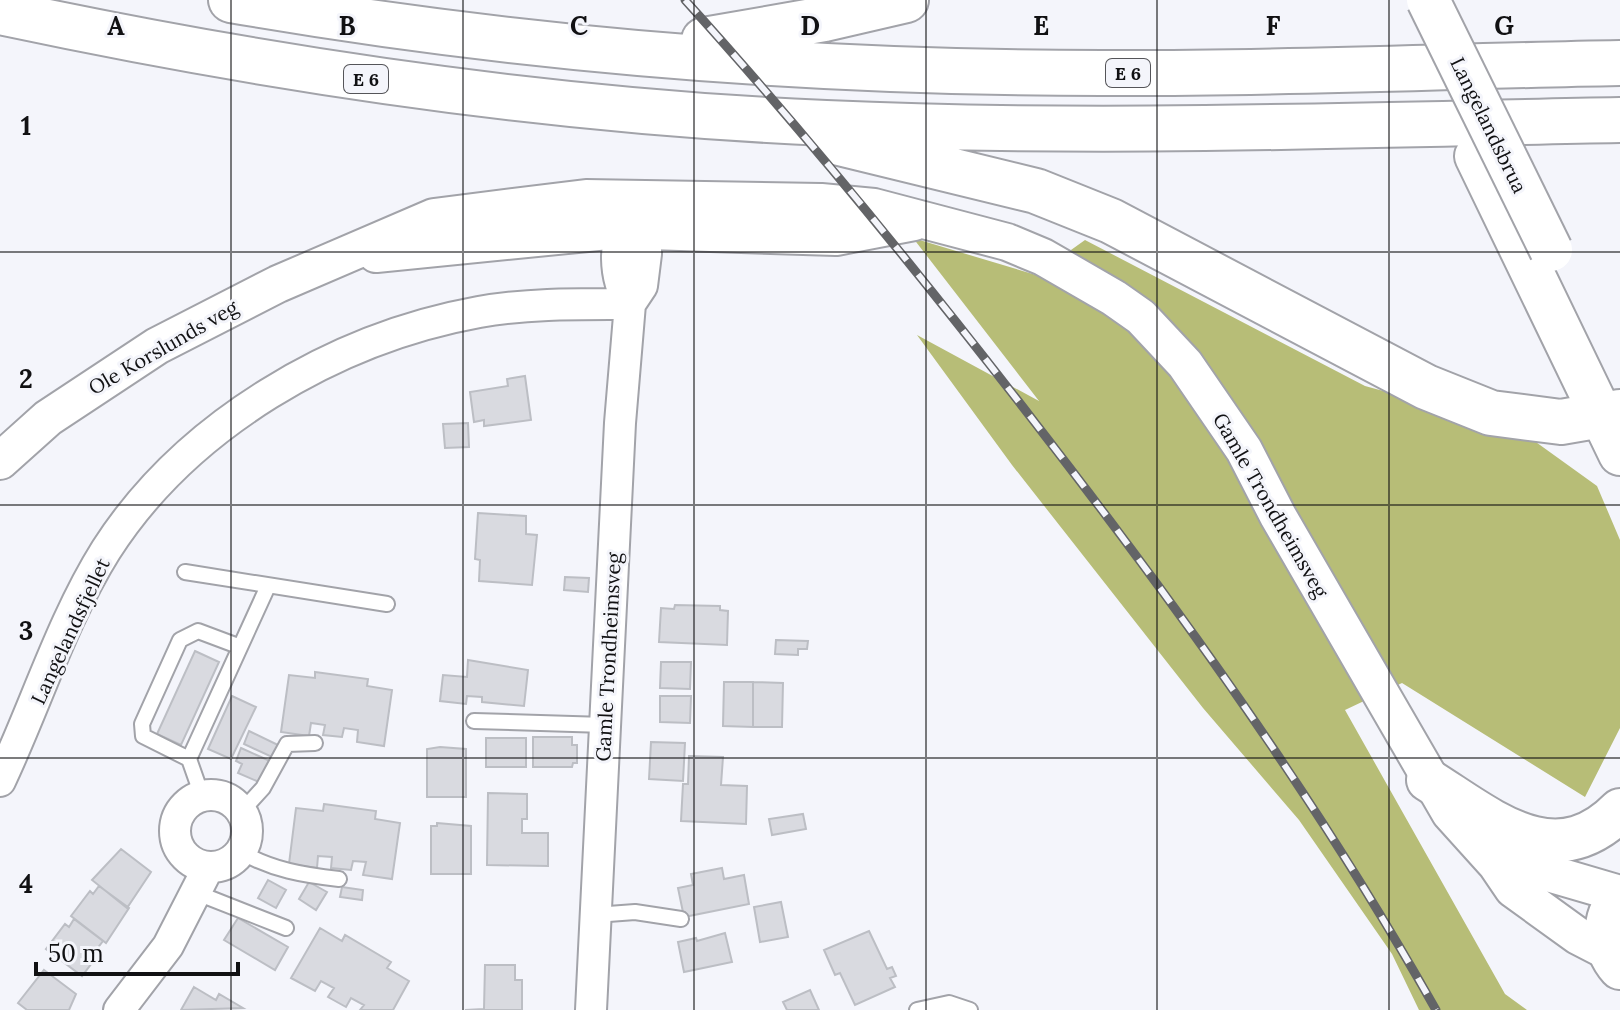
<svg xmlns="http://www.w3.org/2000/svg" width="1620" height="1010" viewBox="0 0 1620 1010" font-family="Lora,serif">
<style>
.forest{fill:#b7bd77}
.building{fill:#d9dae0;stroke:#bcbec4;stroke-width:2}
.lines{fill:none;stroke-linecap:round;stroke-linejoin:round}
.service-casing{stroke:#a2a3a9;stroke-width:18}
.minor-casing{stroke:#a2a3a9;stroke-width:34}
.tertiary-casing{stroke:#a2a3a9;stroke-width:40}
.secondary-casing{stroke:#a2a3a9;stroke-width:46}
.motorway-casing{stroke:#a2a3a9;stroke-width:48}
.service{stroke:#fff;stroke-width:14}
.minor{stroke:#fff;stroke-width:30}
.tertiary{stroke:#fff;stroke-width:36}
.secondary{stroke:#fff;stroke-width:42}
.motorway{stroke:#fff;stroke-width:44}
.rail-casing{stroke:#636467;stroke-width:9}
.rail{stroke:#f4f5fb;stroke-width:6;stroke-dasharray:18;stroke-linecap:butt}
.secondary-bridge-casing{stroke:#a2a3a9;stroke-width:46;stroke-linecap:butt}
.secondary-bridge{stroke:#fff;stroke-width:42}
.grid{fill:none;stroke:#111113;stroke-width:2;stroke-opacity:0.55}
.labels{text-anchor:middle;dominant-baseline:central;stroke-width:6;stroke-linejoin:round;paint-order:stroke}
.shield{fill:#f4f5fb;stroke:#555559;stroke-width:2}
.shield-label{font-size:18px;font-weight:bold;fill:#111113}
.street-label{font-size:20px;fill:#111113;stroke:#f4f5fb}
.grid-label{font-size:26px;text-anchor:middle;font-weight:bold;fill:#111113;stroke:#f4f5fb;stroke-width:6;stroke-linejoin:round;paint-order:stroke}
</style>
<rect width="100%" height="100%" fill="#f4f5fb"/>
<path class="forest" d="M913,238L1036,275L1085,240L1365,386L1515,427L1597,486L1620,540V728L1585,797L1402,683L1345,710L1505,994L1527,1010H1419L1392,954L1299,820L1203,708L1012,465L917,335L1039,401Z"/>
<path class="building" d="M525,376L531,420L484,426V420L474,422L470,392L508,386L507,379Z
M468,423L469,447L445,448L443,424Z
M478,513L526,516V534L537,535L532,585L479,581L480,560L475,559Z
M565,577L589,578L588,592L564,590Z
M675,605L720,606V610L728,611L727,645L659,642L661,608L674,609Z
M776,640L808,641L807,649H798V655L775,654Z
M195,651L219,662L181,745L157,734Z
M468,660L528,670L524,706L482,702V697L467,696L466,704L440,701L443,675L467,677Z
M661,662H691L690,689L660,688Z
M315,672L368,679L367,686L392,690L384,746L357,742L358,730L344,728L342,737L323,735L325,725L311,723L309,736L281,732L289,675L315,678Z
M724,682H753V727L723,726Z
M753,682L783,683L782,727H753Z
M232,696L256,707L231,759L208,749Z
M660,696H691L690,723L660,722Z
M249,731L278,745L272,757L244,744Z
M533,737H572V745H577V763H573L572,767H533Z
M486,738H526V767H486Z
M651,742L685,743L683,781L649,779Z
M440,747L466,749V797H427V749Z
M241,748L270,761L259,782L238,773L242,764L236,761Z
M689,756L723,757L721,785L747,786L746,824L681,821L683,784H688Z
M488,793L527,794V819H522V833H548V866L487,865Z
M324,804L376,811L375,819L400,823L392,879L363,875L366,862L353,861L351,870L331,868L332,857L318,856L317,868L289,864L296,808L323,811Z
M803,814L806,829L772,835L769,819Z
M437,823L471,826V874H431V826H437Z
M121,849L151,872L127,908L92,880Z
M722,868L724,879L744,875L749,904L684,917L678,888L693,885L691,874Z
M268,880L286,890L276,908L258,898Z
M309,882L327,892L316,910L299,899Z
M99,886L129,908L106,943L71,916L90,891L93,894Z
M342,887L363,890L362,900L340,897Z
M781,902L788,937L760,942L754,907Z
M238,918L288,947L275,970L224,940Z
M74,919L103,941L97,949L101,951L82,976L46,949L65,924L69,927Z
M320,928L342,941L345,935L391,962L387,968L409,981L393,1010H360L364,1005L351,998L346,1007L328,997L334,988L321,981L315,991L291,978Z
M869,931L887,969L892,967L896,976L890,978L895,987L855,1005L840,973L835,975L824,950Z
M725,933L732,962L684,972L678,942L696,938L697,941Z
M485,965H515V980H522V1010H465L484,1009Z
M44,970L76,994L69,1010H27L18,1003Z
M194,987L216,1000L219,994L243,1008L181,1010Z
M810,990L819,1010H787L783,1002Z"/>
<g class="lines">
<defs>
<path id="service" d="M185,572L387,604
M474,721L605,725
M189,759L143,736L142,724L180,640L198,631L238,646
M202,796L189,759L268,586
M242,811L263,788L287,744L315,743
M241,852C273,870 303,875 339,879
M197,893L286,928
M595,915L635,912L681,919
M917,1010L949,1003L970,1010"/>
<path id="minor" d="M628,212C613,241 613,277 630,304
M0,781C35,707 62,620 106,550C186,425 335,338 479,312C530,303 579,304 630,304
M175 831a36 36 0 1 1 72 0a36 36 0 1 1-72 0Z
M119,1010L168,946L208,868
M591,1010L620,423L630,304L642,286L646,254V231L639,210"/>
<path id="tertiary" d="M376,254L618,230L836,237L914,222
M0,461L48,418L157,346L278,284L434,217L586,198L821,202L874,207L1007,242L1043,257L1114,298L1141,317L1185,364L1244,450L1278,516L1450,813L1496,864L1513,889L1578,936L1609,952
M1496,864L1521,865L1620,894"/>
<path id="secondary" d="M1476,156L1620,454
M1428,780C1489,818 1554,877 1620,810
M1620,898C1602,918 1602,948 1620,968"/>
<path id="motorway" d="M231,0C518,50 811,73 1102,73C1275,74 1448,66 1620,63
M0,12C272,70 548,111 826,123C1091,135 1355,125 1620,120
M704,40L824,19L906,0
M835,142L1036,191L1111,221L1426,387L1491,413L1561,422L1620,412"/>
</defs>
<use href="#service" class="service-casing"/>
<use href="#minor" class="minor-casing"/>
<use href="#tertiary" class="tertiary-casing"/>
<use href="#secondary" class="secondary-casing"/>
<use href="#motorway" class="motorway-casing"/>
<use href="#service" class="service"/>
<use href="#minor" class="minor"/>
<use href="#tertiary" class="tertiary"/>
<use href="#secondary" class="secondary"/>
<use href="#motorway" class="motorway"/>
<defs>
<path id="rail" d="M685,0C808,136 924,279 1036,424C1181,611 1320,804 1436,1010"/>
</defs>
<use href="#rail" class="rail-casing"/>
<use href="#rail" class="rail"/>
<defs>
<path id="secondary-bridge" d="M1428,0L1551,250"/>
</defs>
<use href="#secondary-bridge" class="secondary-bridge-casing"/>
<use href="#secondary-bridge" class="secondary-bridge"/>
</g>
<path class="grid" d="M231,0V1010M463,0V1010M694,0V1010M926,0V1010M1157,0V1010M1389,0V1010M0,252H1620M0,505H1620M0,758H1620"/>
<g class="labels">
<g class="shield">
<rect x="1106" y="59" width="44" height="28" rx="6"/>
<rect x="344" y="65" width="44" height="28" rx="6"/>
</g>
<g class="shield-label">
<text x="1128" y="73">E 6</text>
<text x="366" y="79">E 6</text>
</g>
<g class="street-label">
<text transform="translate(1489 125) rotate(64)">Langelandsbrua</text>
<text transform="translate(163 347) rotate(-30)">Ole Korslunds veg</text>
<text transform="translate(1271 505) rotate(60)">Gamle Trondheimsveg</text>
<text transform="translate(70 631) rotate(-65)">Langelandsfjellet</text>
<text transform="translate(608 657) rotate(-87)">Gamle Trondheimsveg</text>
</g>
</g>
<g class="grid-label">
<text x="116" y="35">A</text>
<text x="347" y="35">B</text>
<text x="579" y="35">C</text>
<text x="810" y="35">D</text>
<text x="1041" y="35">E</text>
<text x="1273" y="35">F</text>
<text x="1504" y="35">G</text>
<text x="26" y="135">1</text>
<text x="26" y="388">2</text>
<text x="26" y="640">3</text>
<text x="26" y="893">4</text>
</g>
<path d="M36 962v12h202v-12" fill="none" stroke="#111113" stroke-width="4"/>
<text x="48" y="962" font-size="24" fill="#111113" stroke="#f4f5fb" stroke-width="6" paint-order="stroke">50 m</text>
</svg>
